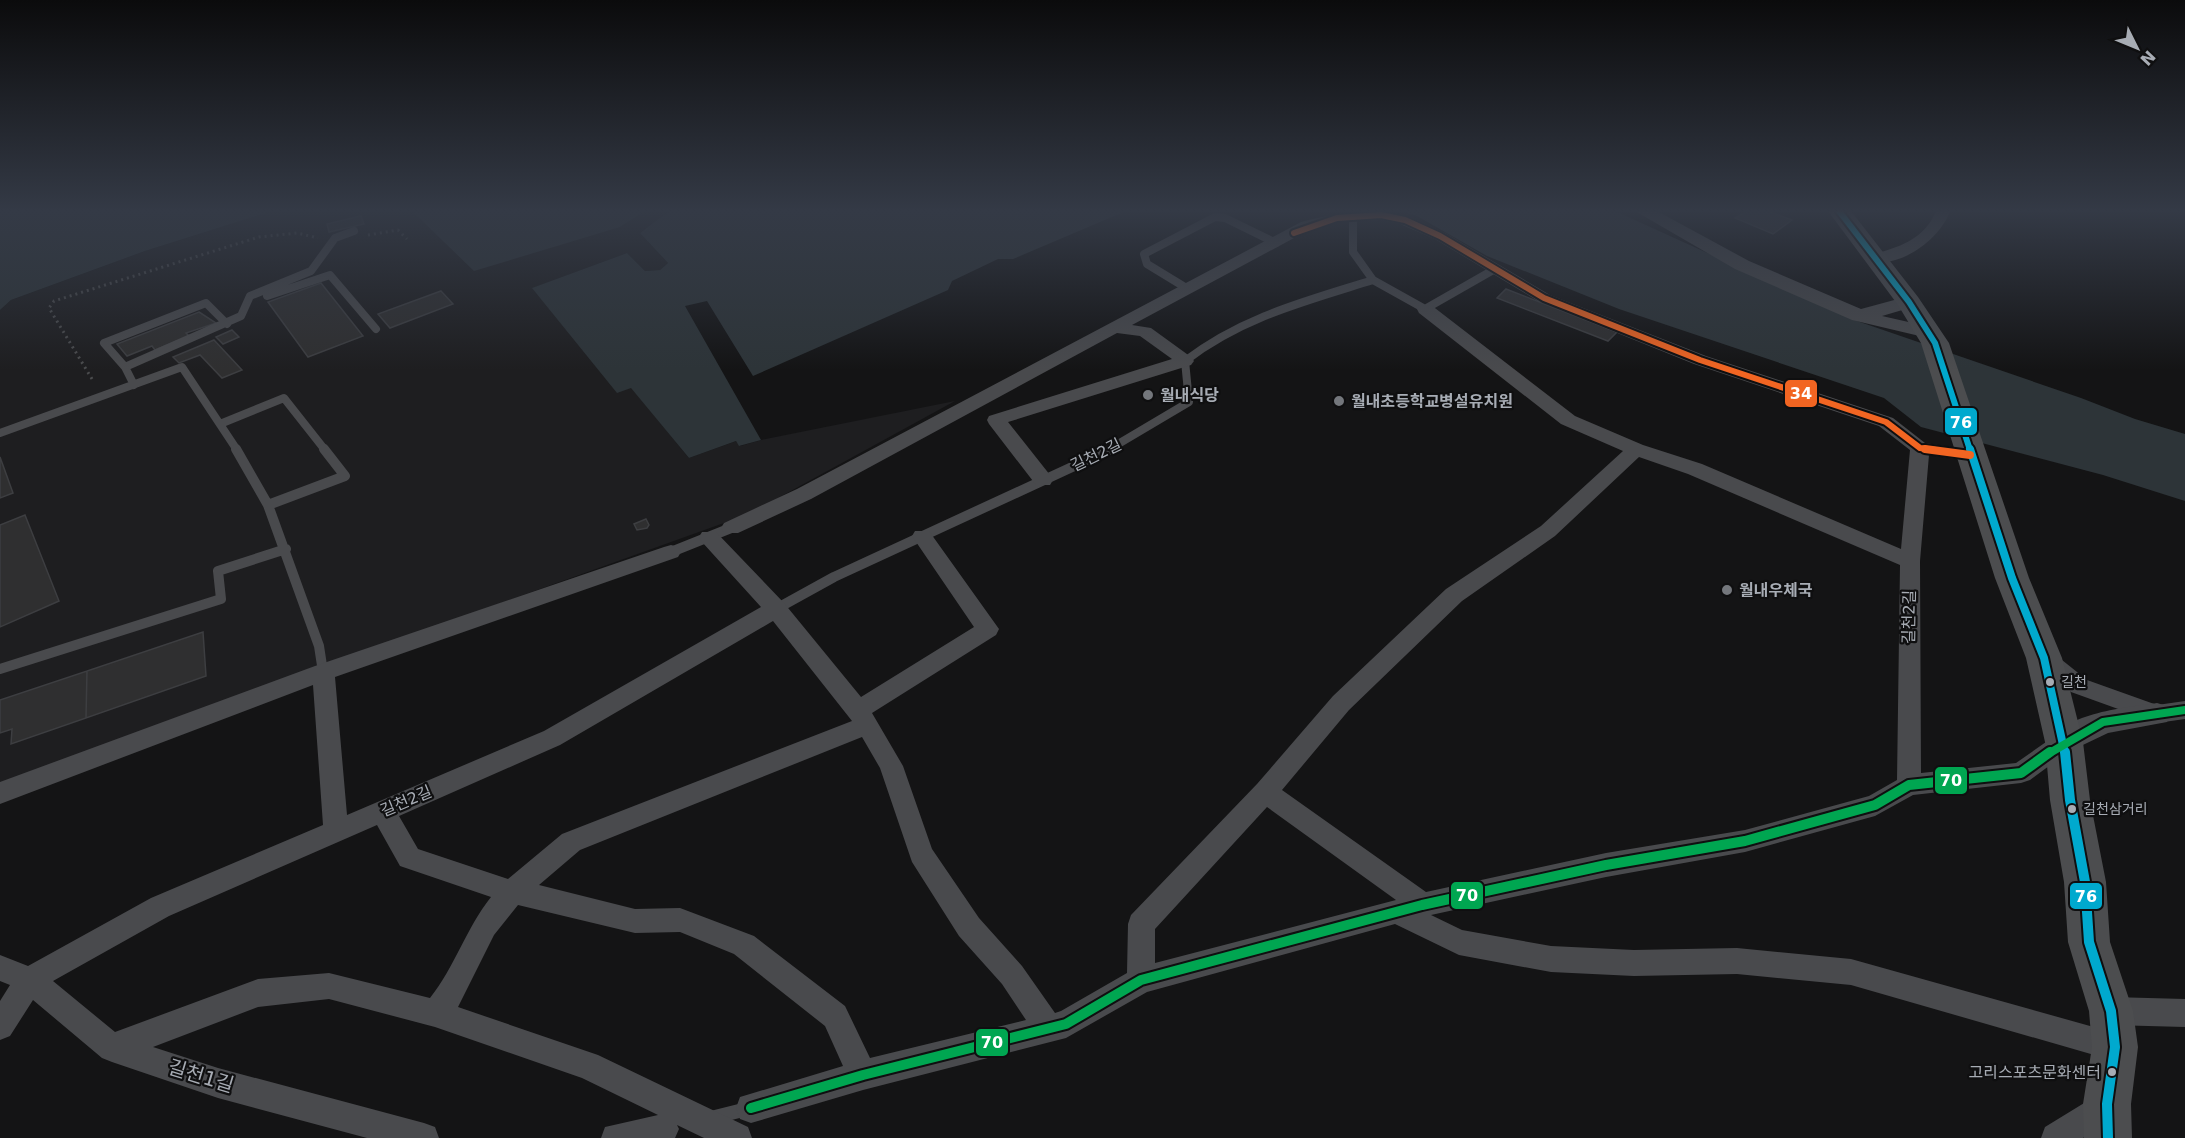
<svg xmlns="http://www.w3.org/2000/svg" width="2185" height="1138" viewBox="0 0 2185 1138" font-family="'DejaVu Sans','Noto Sans KR',sans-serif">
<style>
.built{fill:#1e1e20}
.water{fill:#2d3438}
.building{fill:#2f2f30;stroke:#3d3e41;stroke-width:1.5}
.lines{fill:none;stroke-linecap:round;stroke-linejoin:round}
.path{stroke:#4b4c4e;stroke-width:3;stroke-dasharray:2 4;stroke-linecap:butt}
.service-far2{stroke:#494a4d;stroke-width:8}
.service-far1{stroke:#494a4d;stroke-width:10}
.service{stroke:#494a4d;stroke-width:14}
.minor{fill:#494a4d;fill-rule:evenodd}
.tertiary{fill:#494a4d;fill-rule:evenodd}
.primary{fill:#4c4d4f;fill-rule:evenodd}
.bus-1-far2-casing{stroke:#0f0f10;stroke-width:10}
.bus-1-far1-casing{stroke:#0f0f10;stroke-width:12}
.bus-1-casing{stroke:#0f0f10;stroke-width:14}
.bus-2-far1-casing{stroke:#0f0f10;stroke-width:12}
.bus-2-casing{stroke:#0f0f10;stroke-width:14}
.bus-3-far1-casing{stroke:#0f0f10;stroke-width:10}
.bus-3-casing{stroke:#0f0f10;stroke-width:12}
.bus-1-far2{stroke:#00a9ce;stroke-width:6}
.bus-1-far1{stroke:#00a9ce;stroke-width:8}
.bus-1{stroke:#00a9ce;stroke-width:10}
.bus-2-far1{stroke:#00a651;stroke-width:8}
.bus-2{stroke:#00a651;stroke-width:10}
.bus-3-far1{stroke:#f26522;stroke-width:6}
.bus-3{stroke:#f26522;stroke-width:8}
.poi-dot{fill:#74777c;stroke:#0f0f10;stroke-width:2}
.bus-dot{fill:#a7acb4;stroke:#0f0f10;stroke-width:2}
.labels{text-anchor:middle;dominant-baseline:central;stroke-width:4.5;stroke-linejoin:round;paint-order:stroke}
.bus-label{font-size:14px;fill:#a7acb4;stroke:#0f0f10;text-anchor:start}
.poi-label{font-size:16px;font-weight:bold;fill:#a7acb4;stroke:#0f0f10;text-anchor:start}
.street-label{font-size:16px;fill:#a7acb4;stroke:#0f0f10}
.near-bus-label{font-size:16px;fill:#a7acb4;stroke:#0f0f10;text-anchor:end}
.near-street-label{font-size:20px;fill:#a7acb4;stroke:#0f0f10}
.line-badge{stroke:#0f0f10;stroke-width:2}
.badge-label{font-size:16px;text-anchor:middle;font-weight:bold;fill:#fff}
</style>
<rect width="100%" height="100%" fill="#141415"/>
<path class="built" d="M272,211H416L414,213L620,227L645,211H669L640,233L668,263L660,270L645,271L627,253L533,288L631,387L689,458L736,441L740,446L761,440L955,401L749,514L0,783V310L11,300L145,251Z"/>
<path class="water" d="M0,211H272L145,251L11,300L0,310Z
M416,211H645L620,227L474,271L414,213Z
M669,211H1126L1013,259H998L952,281L948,290L753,376L707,301L685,306L761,440L739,446L736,441L689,458L631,388L617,393L532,288L627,253L645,271L660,270L668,263L640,233Z
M1401,211H1615L1857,321L2081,398L2135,419L2185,434V501L2103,475L1921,427L1884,398L1619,309L1487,256L1417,216Z"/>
<path class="building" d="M1747,211H1768L1792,220L1773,234L1735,218Z
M361,216L364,224L329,232L327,224Z
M321,283L363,336L308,357L268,302Z
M1506,289L1617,332L1608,341L1497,298Z
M441,291L453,304L390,328L378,314Z
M199,312L216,323L186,333L189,336L155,350L152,346L127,356L117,344Z
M232,330L239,337L223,344L216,337Z
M214,340L242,370L222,378L200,355L179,363L173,357Z
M0,457L13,493L0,498Z
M25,515L59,601L0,627V525Z
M646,519L649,525L647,528L637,530L634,524Z
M203,632L206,676L86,718L87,671Z
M87,671L86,718L11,744L12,729L0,733V700Z"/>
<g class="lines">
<path class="path" d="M368,235L398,230L407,239
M92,379L49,308L54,301L259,237L297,233L318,238"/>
<path class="service-far2" d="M1353,216V252L1373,280L1425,309L1495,269
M1188,289L1147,264L1144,254L1215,217L1225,218L1276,243
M267,296L330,275L376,329
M125,367L104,343L206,303L227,324
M134,385L125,367L241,316L250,296L311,271L335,238L354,231
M220,424L284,398L325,450
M0,433L182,367L237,450
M1108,450L1189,402L1185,361C1242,317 1306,301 1373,280"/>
<path class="service-far1" d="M236,449L268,505L319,646L323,672
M268,505L345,476L324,449
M671,552L731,528
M776,609L834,577L1111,449
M0,669L221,599L218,571L286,549"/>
<path class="service" d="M711,1118L751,1108"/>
<path class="minor" d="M1380,211L1410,217L1445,233L1550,295L1706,356L1893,418L1925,443L1977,451L1980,455L1977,459L1970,461L1929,455L1920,561L1921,773L2016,763L2056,735L2064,732L2072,735L2076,742L2072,749L2030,780L2021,783L1913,795L1875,816L1745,852L1606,877L1431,915L1462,930L1551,946L1634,950L1737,948L1851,959L2115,1033L2125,1037L2130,1047L2125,1057L2115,1061L1851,985L1737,974L1634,976L1551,972L1459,955L1395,924L1147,992L1066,1038L863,1090L751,1123L740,1119L736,1108L740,1097L843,1066L825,1026L734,954L680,932L635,933L518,905L494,935L458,1007L598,1055L748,1127L752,1138H704L677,1125L679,1129L675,1138H601L605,1127L658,1115L582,1078L435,1027L329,999L258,1007L153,1047L218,1068L424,1123L435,1127L439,1138H367L218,1098L112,1062L102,1058L33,1000L10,1036L0,1040V1001L10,985L0,981V955L28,966L151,898L323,825L313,685L0,804V782L315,666L664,547L671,545L678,547L681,552L678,557L335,677L347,815L544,731L761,607L702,542L699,537L702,532H716L784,603L861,697L974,627L912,536L915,531H929L999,629L996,635L872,713L903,766L932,849L979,918L1022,966L1055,1013L1061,1011L1127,973L1128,924L1131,915L1257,784L1333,696L1446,589L1541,526L1623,451L1561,424L1419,313L1417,309L1419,305H1431L1575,416L1643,445L1702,464L1901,549L1910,450L1879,426L1694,364L1538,301L1435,239L1400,224L1381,220L1339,222L1294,238L1132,325L1151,328L1191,357L1194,361L1191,365L1008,422L1050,475L1053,480L1050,485H1036L989,424L987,420L989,416L1172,359L1140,336L1117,333L811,499L738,533H724L721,528L724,523L797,489L1301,222C1326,215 1353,212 1380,211ZM1639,457L1688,474L1900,565L1897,780L1869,796L1745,830L1606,853L1426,892L1282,790L1349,710L1462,601L1555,536ZM773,621L852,721L562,834L508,879L418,849L399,816L560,745ZM862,737L880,768L912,862L959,936L1002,984L1026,1020L870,1058L845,1006L754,936L680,908L635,909L539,885L580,850ZM1267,807L1396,900L1155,963V929ZM377,825L400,866L491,897C466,928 455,967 430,998L329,973L258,979L115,1032L53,981L169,916Z
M1936,211H1950C1941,238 1901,269 1870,261L1868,258L1870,255C1898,248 1925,239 1936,211Z
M2044,649L2052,652L2087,680L2157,705L2185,701V719L2157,723L2071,692L2036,664L2033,658L2036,652Z
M2111,997L2185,999V1027L2111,1025L2101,1021L2097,1011L2101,1001Z
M2107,1089L2118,1093L2122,1104L2118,1115L2083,1138H2041L2045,1127Z"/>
<path class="tertiary" d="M1635,211H1657L1749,261L1861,309L1909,296L1916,298L1919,302L1916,306L1882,316L1935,328L1938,332L1935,336L1928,338L1852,320L1735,269Z
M2157,703L2167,706L2171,714L2167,722L2108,733L2064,754L2054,750L2049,742C2064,713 2128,707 2157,703Z"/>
<path class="primary" d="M1828,211H1851L1918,297L1949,343L2029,578L2062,658L2083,742L2090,800L2106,882L2110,942L2133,1011L2138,1047L2131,1104L2132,1138H2084L2083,1104L2092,1047L2089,1011L2068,942L2064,882L2050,800L2045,742L2026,658L1995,578L1921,343L1898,305Z"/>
<defs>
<path id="bus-1-far2" d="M1839,211L1909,302L1935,343L1970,450"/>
<path id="bus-1-far1" d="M1970,449L2012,578L2044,658L2065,754"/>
<path id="bus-1" d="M2065,752L2070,800L2085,882L2089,942L2111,1011L2115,1047L2107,1104L2108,1138"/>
<path id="bus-2-far1" d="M2048,754L2103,722L2185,710"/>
<path id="bus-2" d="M751,1108L863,1075L1066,1024L1141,980L1422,905L1606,865L1745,841L1875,805L1909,785L2021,773L2050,752"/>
<path id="bus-3-far1" d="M1294,233L1337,218L1381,215L1405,220L1440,236L1544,298L1700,360L1886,422L1920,448L1936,450"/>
<path id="bus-3" d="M1925,449L1970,455"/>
</defs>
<use href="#bus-1-far2" class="bus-1-far2-casing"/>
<use href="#bus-1-far1" class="bus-1-far1-casing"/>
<use href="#bus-1" class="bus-1-casing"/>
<use href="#bus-2-far1" class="bus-2-far1-casing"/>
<use href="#bus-2" class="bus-2-casing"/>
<use href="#bus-3-far1" class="bus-3-far1-casing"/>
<use href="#bus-3" class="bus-3-casing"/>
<use href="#bus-1-far2" class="bus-1-far2"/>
<use href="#bus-1-far1" class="bus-1-far1"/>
<use href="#bus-1" class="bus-1"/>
<use href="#bus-2-far1" class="bus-2-far1"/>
<use href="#bus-2" class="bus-2"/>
<use href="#bus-3-far1" class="bus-3-far1"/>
<use href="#bus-3" class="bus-3"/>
</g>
<linearGradient id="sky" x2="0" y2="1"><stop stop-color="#0b0b0c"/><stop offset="0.57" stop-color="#343a46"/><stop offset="1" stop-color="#343a46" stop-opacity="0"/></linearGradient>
<rect width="2185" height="370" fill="url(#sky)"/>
<g class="poi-dot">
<circle cx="1148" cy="395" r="6"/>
<circle cx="1339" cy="401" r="6"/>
<circle cx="1727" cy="590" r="6"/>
</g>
<g class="bus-dot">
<circle cx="2050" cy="682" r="5"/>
<circle cx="2072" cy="809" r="5"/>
<circle cx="2112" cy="1072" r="5"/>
</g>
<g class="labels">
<g class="bus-label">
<text x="2061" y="682">길천</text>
<text x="2083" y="809">길천삼거리</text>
</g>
<g class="poi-label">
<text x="1160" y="395">월내식당</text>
<text x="1351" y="401">월내초등학교병설유치원</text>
<text x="1739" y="590">월내우체국</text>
</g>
<g class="street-label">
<text transform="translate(1096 455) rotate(-26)">길천2길</text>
<text transform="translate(1909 617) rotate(-89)">길천2길</text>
<text transform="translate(406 801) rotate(-23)">길천2길</text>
</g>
<g class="near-bus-label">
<text x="2101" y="1072">고리스포츠문화센터</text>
</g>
<g class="near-street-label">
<text transform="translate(201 1076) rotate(17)">길천1길</text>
</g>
</g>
<g class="line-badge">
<rect x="1784" y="379" width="34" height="29" rx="6" fill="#f26522"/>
<rect x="1944" y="407" width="34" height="29" rx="6" fill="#00a9ce"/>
<rect x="1934" y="766" width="34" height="29" rx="6" fill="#00a651"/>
<rect x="1450" y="881" width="34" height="29" rx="6" fill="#00a651"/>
<rect x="2069" y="882" width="34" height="28" rx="6" fill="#00a9ce"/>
<rect x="975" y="1028" width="34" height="29" rx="6" fill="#00a651"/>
</g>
<g class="badge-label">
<text x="1801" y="399">34</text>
<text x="1961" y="428">76</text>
<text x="1951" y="786">70</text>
<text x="1467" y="901">70</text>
<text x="2086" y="902">76</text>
<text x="992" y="1048">70</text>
</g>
<g transform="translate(2137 48) rotate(133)" stroke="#0f0f10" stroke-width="4.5" paint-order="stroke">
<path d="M0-4.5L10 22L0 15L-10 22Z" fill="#a7acb4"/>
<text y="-9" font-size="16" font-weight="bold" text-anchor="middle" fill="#a7acb4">N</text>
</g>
</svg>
